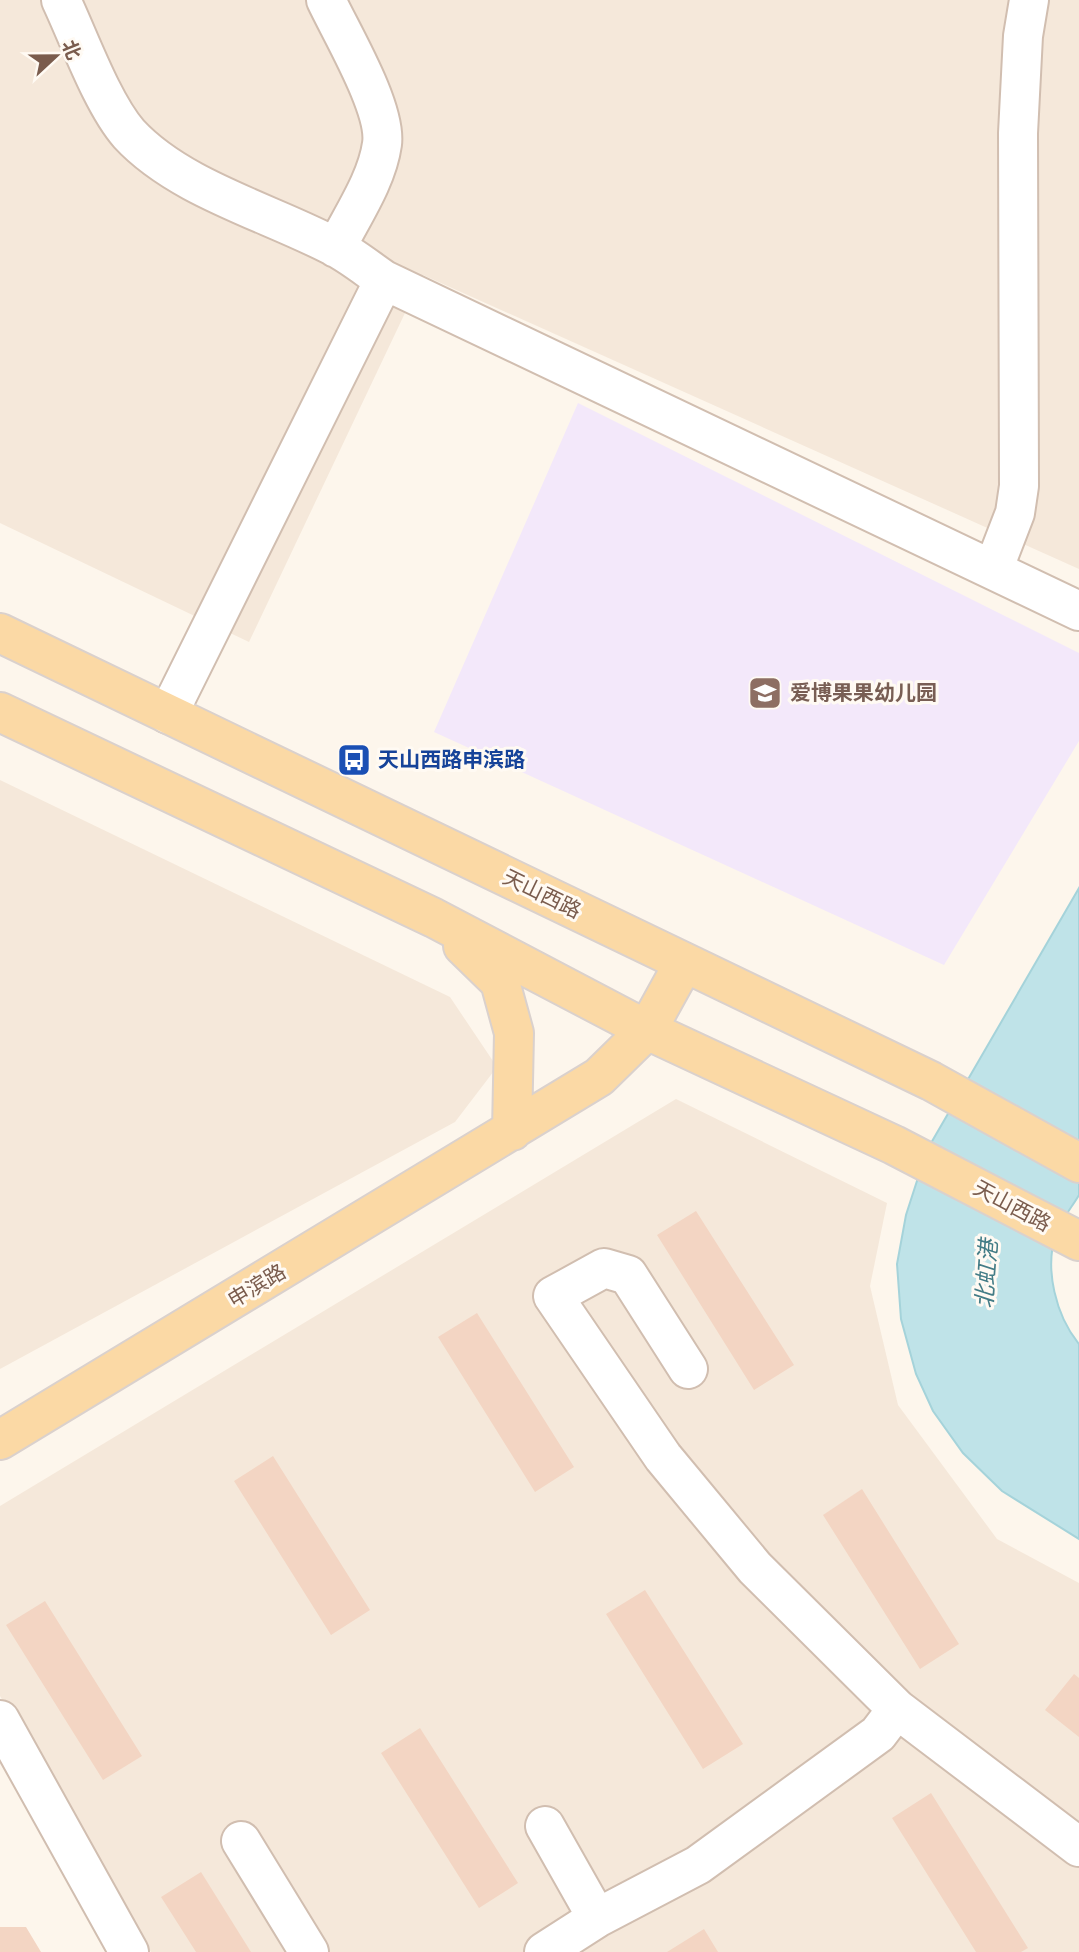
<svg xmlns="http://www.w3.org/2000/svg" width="1079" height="1952" viewBox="0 0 1079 1952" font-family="Roboto,'Noto Sans SC',sans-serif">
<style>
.residential{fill:#f5e8da}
.education{fill:#f3e8fa}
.water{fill:#bfe3e8;stroke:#a5d3da;stroke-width:2}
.building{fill:#f3d5c3}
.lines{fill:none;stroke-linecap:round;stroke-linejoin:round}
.minor-casing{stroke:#d1beb0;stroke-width:42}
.major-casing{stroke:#dad1cd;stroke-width:42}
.minor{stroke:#fff;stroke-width:38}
.major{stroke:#fbd9a5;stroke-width:38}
.labels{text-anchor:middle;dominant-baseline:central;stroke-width:6;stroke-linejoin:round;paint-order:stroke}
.education-label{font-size:21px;font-weight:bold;fill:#785e54;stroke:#fffaf3;text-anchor:start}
.transit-label{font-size:21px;font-weight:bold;fill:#164399;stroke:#fffaf3;text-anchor:start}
.street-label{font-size:21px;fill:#7a5c4d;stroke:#fffaf3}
.water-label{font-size:23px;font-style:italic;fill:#437c86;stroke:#fffaf3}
</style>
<rect width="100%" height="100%" fill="#fdf6ec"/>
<path class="residential" d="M0,0H1079V569L423,275L249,642L0,523Z
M0,780L450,997L497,1067L455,1122L0,1369Z
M676,1099L887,1203L870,1286L898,1405L997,1539L1079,1583V1952H151L0,1696V1506Z"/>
<path class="education" d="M578,403L1079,653V741L944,965L434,732Z"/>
<path class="water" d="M1079,888V1195C1072,1207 1061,1220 1056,1234C1044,1269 1056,1316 1079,1344V1539L1002,1491L963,1453L933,1411L916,1374L901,1319L897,1264L906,1215L927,1150Z"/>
<path class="building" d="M696,1211L794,1365L754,1390L657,1235Z
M477,1313L574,1467L535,1492L438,1337Z
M273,1456L370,1610L331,1635L234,1481Z
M862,1489L959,1644L920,1669L823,1515Z
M645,1590L743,1744L703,1769L606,1614Z
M45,1601L142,1756L103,1780L6,1625Z
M1074,1674L1079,1678V1737L1045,1710Z
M420,1728L518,1883L479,1908L381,1753Z
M931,1793L1028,1948L1021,1952H976L892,1818Z
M201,1872L251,1952H196L161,1897Z
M0,1927H26L41,1952H0Z
M704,1929L718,1952H667Z"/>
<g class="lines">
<defs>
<path id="minor" d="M61,0C79,38 102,103 129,134C180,189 269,212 335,247C352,256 368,269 384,280L1079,611
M326,0C342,34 387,109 382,144C377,180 352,216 336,248
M993,570L1015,513L1019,486L1018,133L1023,36L1029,0
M168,714L384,280
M688,1369L628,1275L604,1268L553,1296L663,1457L755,1568L897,1709L1079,1847
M0,1720L129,1952
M545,1826L597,1918
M241,1841L309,1952
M544,1952L597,1918L698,1865L878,1734L897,1709"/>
<path id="major" d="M0,633L931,1081L1079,1163
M0,712L434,918L647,1030L894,1145L1079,1241
M463,946L500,982L514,1033L512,1131
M0,1440L599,1077L647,1030L684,963"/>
</defs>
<use href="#minor" class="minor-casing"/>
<use href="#major" class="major-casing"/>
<use href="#minor" class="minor"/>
<use href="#major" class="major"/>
</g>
<defs>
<symbol id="school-square" viewBox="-11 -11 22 22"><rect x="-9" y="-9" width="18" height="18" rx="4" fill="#8d6e63" stroke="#fffaf3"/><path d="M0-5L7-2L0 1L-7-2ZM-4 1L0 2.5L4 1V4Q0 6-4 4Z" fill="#fff"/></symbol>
<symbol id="bus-square" viewBox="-11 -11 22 22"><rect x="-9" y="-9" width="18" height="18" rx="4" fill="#1a4fb4" stroke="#fffaf3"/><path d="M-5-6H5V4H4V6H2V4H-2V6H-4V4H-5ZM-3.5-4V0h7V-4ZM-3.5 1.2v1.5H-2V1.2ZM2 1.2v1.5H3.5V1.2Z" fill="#fff"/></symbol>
</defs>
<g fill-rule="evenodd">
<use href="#school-square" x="746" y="674" width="38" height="38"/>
<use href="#bus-square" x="335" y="741" width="38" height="38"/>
</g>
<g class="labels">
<g class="education-label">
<text x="790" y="693">爱博果果幼儿园</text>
</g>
<g class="transit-label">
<text x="378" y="760">天山西路申滨路</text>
</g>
<g class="street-label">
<text transform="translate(542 894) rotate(26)">天山西路</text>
<text transform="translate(1012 1206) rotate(28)">天山西路</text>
<text transform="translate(257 1286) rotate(-31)">申滨路</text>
</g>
<g class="water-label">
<text transform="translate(987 1274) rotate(-86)">北虹港</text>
</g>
</g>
<g transform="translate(56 56) rotate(68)" stroke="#fffaf3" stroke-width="5" paint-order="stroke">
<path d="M0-5L12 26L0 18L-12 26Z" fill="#7a5c4d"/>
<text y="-10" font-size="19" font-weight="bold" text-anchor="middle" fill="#7a5c4d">北</text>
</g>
</svg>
